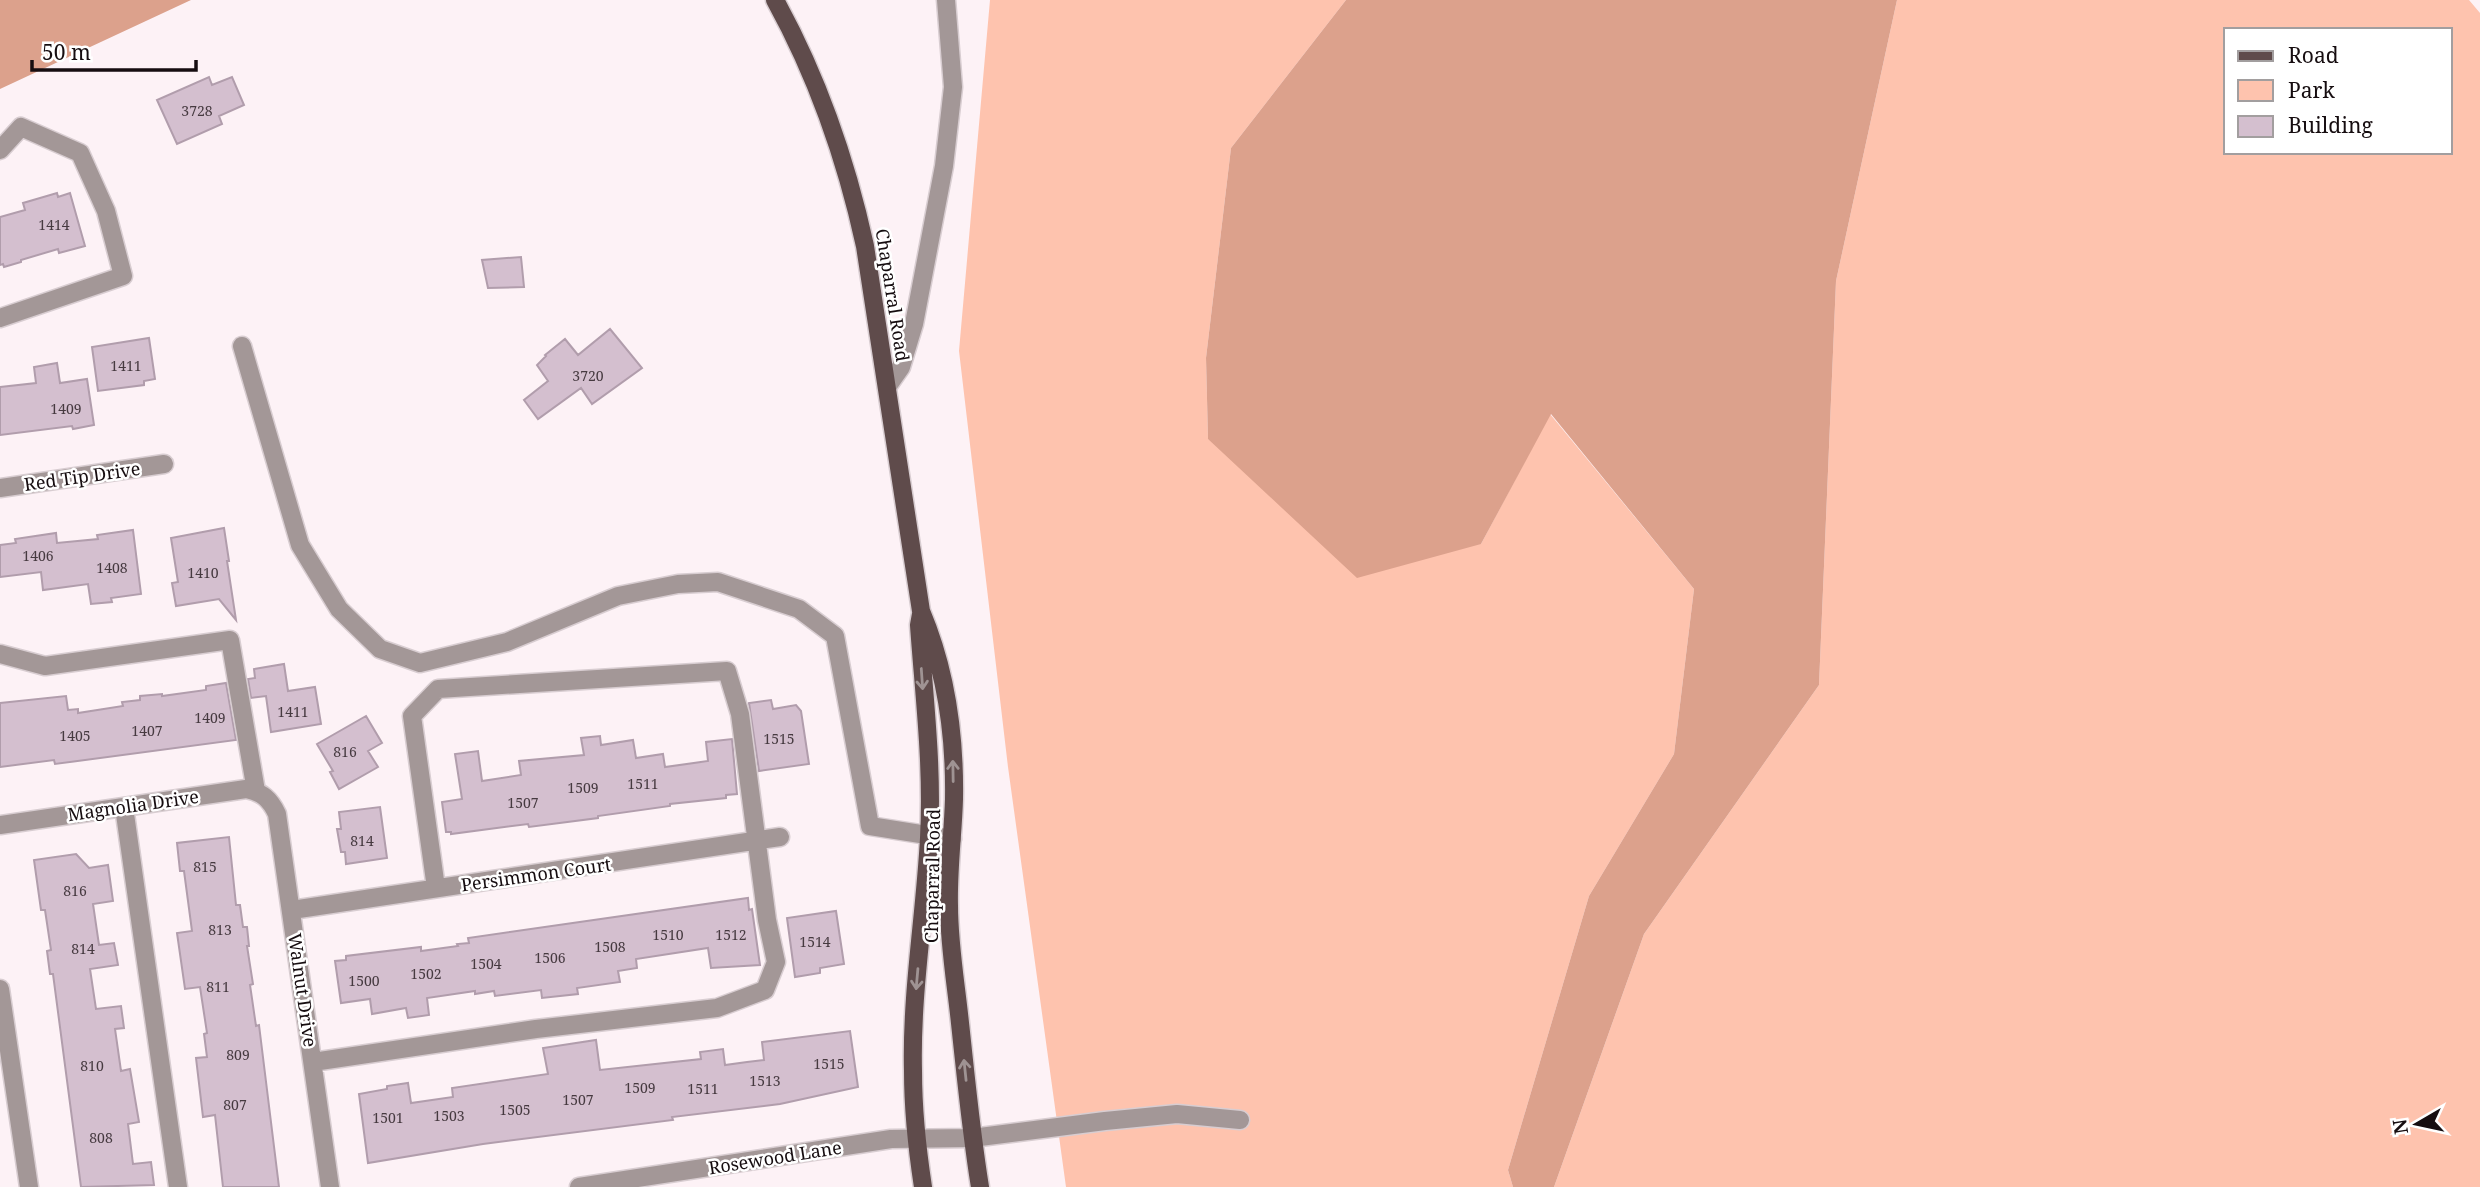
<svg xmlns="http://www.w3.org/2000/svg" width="2480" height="1187" viewBox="0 0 2480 1187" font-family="'Noto Serif',serif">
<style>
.green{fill:#fec3ae;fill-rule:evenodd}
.forest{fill:#dca18c}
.building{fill:#d4bfcf;stroke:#b19dac;stroke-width:2}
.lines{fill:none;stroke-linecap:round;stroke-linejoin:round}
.minor-casing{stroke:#d8cdd1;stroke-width:21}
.major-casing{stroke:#d8cdd1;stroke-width:21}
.minor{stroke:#a39797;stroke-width:18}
.major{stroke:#5f4b4b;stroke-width:18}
.oneway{stroke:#9f9393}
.labels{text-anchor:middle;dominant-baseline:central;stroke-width:5;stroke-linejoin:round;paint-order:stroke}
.number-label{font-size:14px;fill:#463a40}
.street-label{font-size:18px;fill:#160d10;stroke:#fff}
</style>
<rect width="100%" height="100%" fill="#fdf2f6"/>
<path class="green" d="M990,0H1346L1231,148L1206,358L1208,439L1481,544L1550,414L1694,589L1674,754L1589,896L1508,1170L1513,1187H1066L1008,767L959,351Z
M1897,0H2469L2480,13V1187H1554L1644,934L1819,685L1836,281ZM2226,30H2450V152H2226Z"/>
<path class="forest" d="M0,0H191L0,89Z
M1346,0H1897L1836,281L1819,685L1644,934L1554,1187H1513L1508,1170L1589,896L1674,754L1694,589L1551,414L1481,544L1357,578L1208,439L1206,358L1231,148Z"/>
<path class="building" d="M209,77L212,85L232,77L244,105L219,116L222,124L177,144L157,100Z
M57,193L58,197L70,193L85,246L59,253L58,249L21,260V262L4,267L3,264L0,265V217L25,210L23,203Z
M521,257L524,287L488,288L482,260Z
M610,329L642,368L592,404L581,388L538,419L524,400L548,381L537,365L546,356L545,355L565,339L578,355Z
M149,338L155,379L144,381V385L98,391L92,347Z
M57,363L60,383L87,379L94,425L73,429L72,426L0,435V387L36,383L34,367Z
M224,528L229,561H227L236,620L219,599L176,606L172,583L178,582L171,538Z
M133,530L141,594L111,598L112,602L91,604L88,584L43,590L41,572L0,577V545L16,543L15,539L56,533L57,543L98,539L97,535Z
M284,664L288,691L315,687L321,724L271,732L266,696L251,698L248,679L255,678L254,669Z
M226,683L236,740L55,764L54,760L0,767V703L66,696L68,710L78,709V713L123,706L122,702L140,700V696L162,694V696L206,690V686Z
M771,700L773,709L796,705L801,711L809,764L759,771L749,703Z
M366,716L382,743L368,751L378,767L339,789L330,772L333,771L317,744Z
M600,736L601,745L633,740L636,758L663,754L665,767L708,761L706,742L732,739L737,794L726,795V798L670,804V806L598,816V818L529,827L528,824L451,834V832H446L442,802L462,799L455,754L478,751L482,781L521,775L519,761L584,755L581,738Z
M380,807L387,858L346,864L345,852H341L337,829H341L339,812Z
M229,837L236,905H240L243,927H247L249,946H247L253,984L250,985L256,1026L259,1025L279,1187H223L215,1115L203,1117L196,1058L207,1057L204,1034L207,1033L200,987L185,989L177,933L192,931L184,871H180L177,843Z
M76,854L89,868L108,865L113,901L93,904L99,945L114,943L118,965L90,969L96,1009L121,1006L124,1028L115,1029L121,1071L130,1069L139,1122L128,1124L133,1164L151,1162L154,1185L81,1187L53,974H50L47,951L51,950L45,910H41L34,860Z
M748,898L749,910L752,909L760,965L711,968L708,948L636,959L637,968L618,971L620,982L577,988L578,994L542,998L541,990L495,996L494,991L475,994V991L427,998L429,1015L408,1018L406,1008L372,1014L370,999L341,1003L335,961L346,960V956L421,947V951L458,946L457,944L469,943L468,938Z
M836,911L844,964L820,968V973L795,977L787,918Z
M850,1031L858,1087L780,1104L672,1117L673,1120L483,1144L368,1163L359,1094L387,1089V1086L408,1083L411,1103L453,1097L452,1088L548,1074L543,1048L596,1040L600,1070L701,1059L700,1052L723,1049L725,1065L747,1062L764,1060L762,1042Z"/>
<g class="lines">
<defs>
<path id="minor" d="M0,150L21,127L80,153L106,211L123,276L0,318
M242,346L300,545L339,609L380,649L420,663L507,642L618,596L678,584L718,582L799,609L835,636L870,826L952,839
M887,387L901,367L914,324L944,166L953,87L946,0
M0,488L164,464
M0,654L45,666L230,640L256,791
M124,807L178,1187
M0,825L246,789C262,792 270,799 277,814L330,1187
M292,910L780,837
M0,989L29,1187
M313,1062L536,1029L717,1008L765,990L776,962L767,920L740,714L727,671L438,689L412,716L436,888
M579,1187L891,1139L972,1138L1105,1121L1177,1114L1240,1120"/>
<path id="major" d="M775,0C818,78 846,159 865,246L921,611C946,670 955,735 954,799C953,834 948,870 949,906C949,945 956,984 960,1023C966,1078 971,1132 980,1187
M921,614L919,625C924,696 933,767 929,838C925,915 911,993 913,1071C913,1110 917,1148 923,1187"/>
</defs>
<use href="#minor" class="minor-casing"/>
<use href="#major" class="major-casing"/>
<use href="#minor" class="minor"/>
<use href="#major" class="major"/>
</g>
<defs><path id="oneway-shaft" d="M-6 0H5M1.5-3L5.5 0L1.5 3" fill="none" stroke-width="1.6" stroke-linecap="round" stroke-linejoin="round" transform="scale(1.75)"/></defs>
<g class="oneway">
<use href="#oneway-shaft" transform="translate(922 679) rotate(86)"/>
<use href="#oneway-shaft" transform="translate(953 771) rotate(-91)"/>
<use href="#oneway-shaft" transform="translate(917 979) rotate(95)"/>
<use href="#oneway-shaft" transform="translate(965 1070) rotate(-96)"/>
</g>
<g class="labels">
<g class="number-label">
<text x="197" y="110">3728</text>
<text x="54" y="224">1414</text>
<text x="126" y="365">1411</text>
<text x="588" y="375">3720</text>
<text x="66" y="408">1409</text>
<text x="38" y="555">1406</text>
<text x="112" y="567">1408</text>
<text x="203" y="572">1410</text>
<text x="293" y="711">1411</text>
<text x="210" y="717">1409</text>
<text x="147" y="730">1407</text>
<text x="75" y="735">1405</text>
<text x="779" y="738">1515</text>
<text x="345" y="751">816</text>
<text x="643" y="783">1511</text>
<text x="583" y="787">1509</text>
<text x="523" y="802">1507</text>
<text x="362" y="840">814</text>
<text x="205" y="866">815</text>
<text x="75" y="890">816</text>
<text x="220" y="929">813</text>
<text x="668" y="934">1510</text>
<text x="731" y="934">1512</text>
<text x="815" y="941">1514</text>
<text x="610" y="946">1508</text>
<text x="83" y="948">814</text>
<text x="550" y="957">1506</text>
<text x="486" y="963">1504</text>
<text x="426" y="973">1502</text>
<text x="364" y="980">1500</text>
<text x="218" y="986">811</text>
<text x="238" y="1054">809</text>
<text x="829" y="1063">1515</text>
<text x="92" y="1065">810</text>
<text x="765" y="1080">1513</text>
<text x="640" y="1087">1509</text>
<text x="703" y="1088">1511</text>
<text x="578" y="1099">1507</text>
<text x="235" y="1104">807</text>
<text x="515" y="1109">1505</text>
<text x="449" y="1115">1503</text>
<text x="388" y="1117">1501</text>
<text x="101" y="1137">808</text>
</g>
<g class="street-label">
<text transform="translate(893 295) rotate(81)">Chaparral Road</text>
<text transform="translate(82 476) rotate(-8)">Red Tip Drive</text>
<text transform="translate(133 805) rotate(-8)">Magnolia Drive</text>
<text transform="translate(536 874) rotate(-8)">Persimmon Court</text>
<text transform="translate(932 876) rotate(-89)">Chaparral Road</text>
<text transform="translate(303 990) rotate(82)">Walnut Drive</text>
<text transform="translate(775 1157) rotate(-9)">Rosewood Lane</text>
</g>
</g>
<rect x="2224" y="28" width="228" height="126" fill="#ffffff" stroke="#a29e9f" stroke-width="2"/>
<rect x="2238" y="51" width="35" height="10" fill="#5f4b4b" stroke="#a29e9f" stroke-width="2"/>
<text x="2288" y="63" font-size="21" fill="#160d10">Road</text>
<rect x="2238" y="80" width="35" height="21" fill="#fec3ae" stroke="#a29e9f" stroke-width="2"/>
<text x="2288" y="98" font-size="21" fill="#160d10">Park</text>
<rect x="2238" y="116" width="35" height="21" fill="#d4bfcf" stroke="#a29e9f" stroke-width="2"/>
<text x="2288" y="133" font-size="21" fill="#160d10">Building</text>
<g transform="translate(2417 1124) rotate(261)" stroke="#ffffff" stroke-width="5" paint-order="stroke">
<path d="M0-5L12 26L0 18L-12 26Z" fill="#160d10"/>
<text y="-10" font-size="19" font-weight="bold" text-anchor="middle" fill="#160d10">N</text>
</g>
<path d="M32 60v10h164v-10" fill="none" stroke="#160d10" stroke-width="3.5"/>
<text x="42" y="60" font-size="21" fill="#160d10" stroke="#ffffff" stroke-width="5" paint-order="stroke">50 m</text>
</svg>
